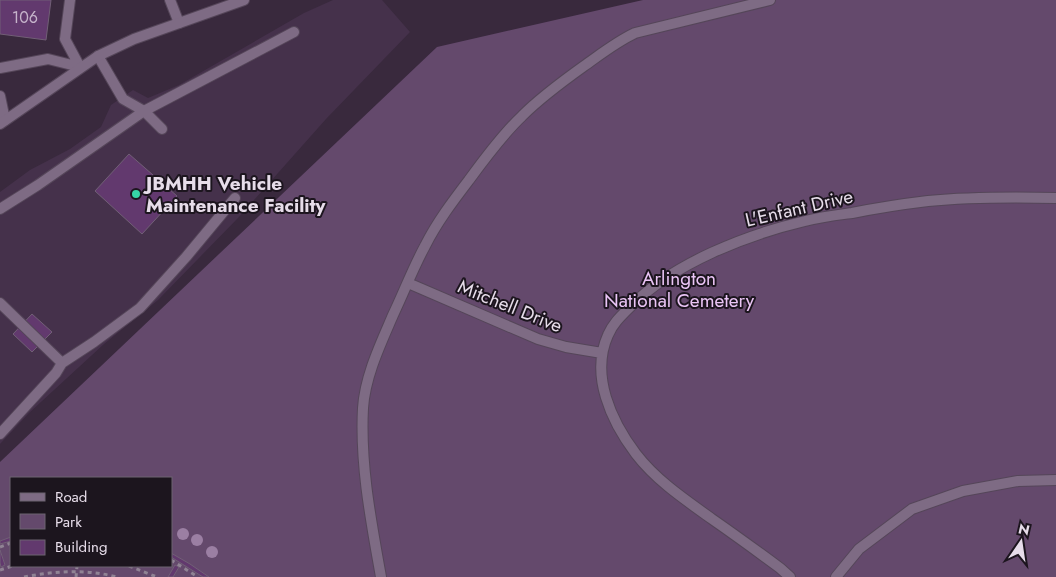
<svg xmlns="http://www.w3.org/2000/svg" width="1056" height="577" viewBox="0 0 1056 577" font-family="Jost,sans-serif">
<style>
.built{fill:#45314b}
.green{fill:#64496c;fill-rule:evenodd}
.building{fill:#62396e;stroke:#715f76}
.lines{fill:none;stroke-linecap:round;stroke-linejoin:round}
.service-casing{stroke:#554659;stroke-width:12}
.minor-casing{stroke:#554659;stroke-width:12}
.tertiary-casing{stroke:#554659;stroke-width:12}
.path{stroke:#908394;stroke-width:3;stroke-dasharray:4 4;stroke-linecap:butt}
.service{stroke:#7e6b84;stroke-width:10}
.minor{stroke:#7e6b84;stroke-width:10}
.tertiary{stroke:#7e6b84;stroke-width:10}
.tree{fill:#9b7fa3}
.poi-dot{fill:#36d4a7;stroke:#1c151e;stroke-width:2}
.labels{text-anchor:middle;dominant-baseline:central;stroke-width:4;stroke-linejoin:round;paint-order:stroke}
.number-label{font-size:16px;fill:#c6b4cb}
.poi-label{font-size:19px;font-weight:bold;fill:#e7ddea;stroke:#1c151e;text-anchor:start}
.street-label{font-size:19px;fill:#e7ddea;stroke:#1c151e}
.park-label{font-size:19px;fill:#ebc5f6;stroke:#1c151e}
</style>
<rect width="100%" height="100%" fill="#39293d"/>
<path class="built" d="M333,0H382L410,32L326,119L238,218L158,300L104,344L29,413L0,444V192L30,170L70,149L101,127L111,105L133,90L148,98L179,85L304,13Z"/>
<path class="green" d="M643,0H1056V577H0V462L437,47ZM11,478H171V566H11Z"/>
<path class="building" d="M0,0H51L46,40L0,34Z
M129,154L177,196L142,234L95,191Z
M32,314L52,332L32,352L13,334Z
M11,537V541L0,544V541Z
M0,550L5,565L1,567L0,563Z
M171,553L190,564L209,577H203L171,557Z
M175,565L179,567L173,577H168Z"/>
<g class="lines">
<defs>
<path id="service" d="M170,0L179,23
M98,56L123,99L144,111L162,129
M0,96L5,120
M0,209L38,185L144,111L294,32
M408,283L538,339L566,347L602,353
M0,303L62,363
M0,434L56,373L62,363L94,342L140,308L186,257L235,198
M381,577C371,521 360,465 363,408C365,376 381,343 393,315C404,292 413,268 425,246C437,222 453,201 469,180C485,158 502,135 522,116C541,97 563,81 584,66C601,54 616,42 635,33L770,0
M790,577L780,568C757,551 735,535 712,519C684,499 656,480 636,454C611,421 590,375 608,335C613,323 622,315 631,306C674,263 746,235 805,221C820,217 837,215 852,213C877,208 903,204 928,201C970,197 1013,197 1056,198
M836,577L859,549L912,509L963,491L1018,481L1056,480"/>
<path id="minor" d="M70,0L65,39L80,67
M0,68L48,59L80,67"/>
<path id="tertiary" d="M0,124L98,56L134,39L244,0"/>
</defs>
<use href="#service" class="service-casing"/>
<use href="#minor" class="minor-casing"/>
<use href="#tertiary" class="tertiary-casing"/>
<path class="path" d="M0,547L11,543
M171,560L198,577
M129,566L157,577
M0,570L12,566
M24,577C55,571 86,569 117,577
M76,577L77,566"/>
<use href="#service" class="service"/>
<use href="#minor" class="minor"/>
<use href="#tertiary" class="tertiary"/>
</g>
<g class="tree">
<circle cx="183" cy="534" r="6"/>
<circle cx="197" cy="540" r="6"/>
<circle cx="212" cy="552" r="6"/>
</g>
<circle class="poi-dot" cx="136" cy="194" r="5"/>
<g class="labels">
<g class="number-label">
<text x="25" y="17">106</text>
</g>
<g class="poi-label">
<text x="146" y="183">JBMHH Vehicle<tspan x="146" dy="22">Maintenance Facility</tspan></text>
</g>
<g class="street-label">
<text transform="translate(799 208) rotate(-13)">L'Enfant Drive</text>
<text transform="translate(510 306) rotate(22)">Mitchell Drive</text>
</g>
<g class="park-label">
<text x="679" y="278">Arlington<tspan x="679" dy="22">National Cemetery</tspan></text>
</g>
</g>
<rect x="10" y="477" width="162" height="90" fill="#1c151e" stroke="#6d6570"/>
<rect x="20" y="493" width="25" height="8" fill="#7e6b84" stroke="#6d6570"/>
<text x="55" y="502" font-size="15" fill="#e7ddea">Road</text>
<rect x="20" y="514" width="25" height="15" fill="#64496c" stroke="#6d6570"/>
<text x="55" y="527" font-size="15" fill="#e7ddea">Park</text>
<rect x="20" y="540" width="25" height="15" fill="#62396e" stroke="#6d6570"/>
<text x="55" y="552" font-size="15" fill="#e7ddea">Building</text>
<g transform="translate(1021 542) rotate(13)" stroke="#1c151e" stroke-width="4" paint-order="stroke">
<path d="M0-4L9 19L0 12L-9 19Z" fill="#e7ddea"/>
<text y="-8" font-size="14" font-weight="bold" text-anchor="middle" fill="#e7ddea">N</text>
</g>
</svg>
